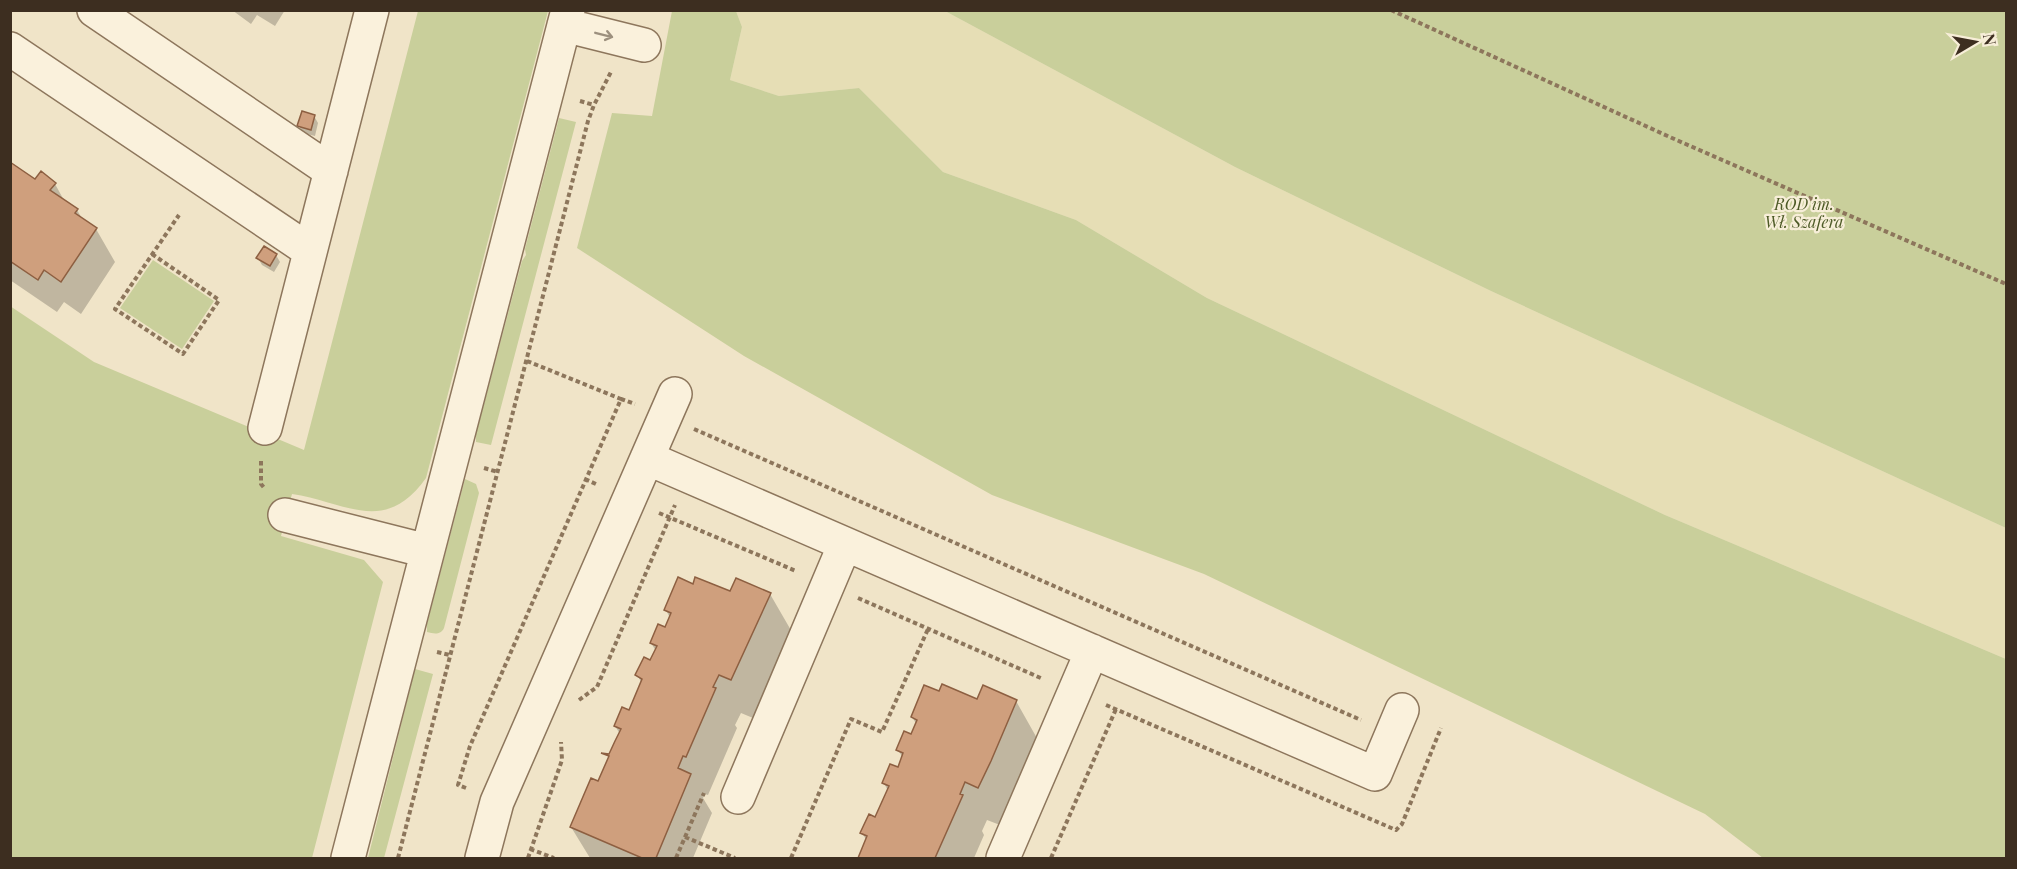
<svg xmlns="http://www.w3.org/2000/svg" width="2017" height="869" viewBox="0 0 2017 869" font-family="'Playfair Display',serif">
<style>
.farmland{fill:#e6deb5}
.green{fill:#c9cf9b}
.shadow{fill:#0003}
.building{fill:#cf9f7d;stroke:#8d5f41;stroke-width:1.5}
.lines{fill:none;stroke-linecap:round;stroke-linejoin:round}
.minor-casing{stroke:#8d765c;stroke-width:36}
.path{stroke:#8d765c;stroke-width:4;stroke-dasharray:4.5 3;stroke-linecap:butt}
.minor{stroke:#faf1dc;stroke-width:33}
.oneway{stroke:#9c907e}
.labels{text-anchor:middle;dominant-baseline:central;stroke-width:4.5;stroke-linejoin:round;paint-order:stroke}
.park-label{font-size:16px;font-style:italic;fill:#4d5a26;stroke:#f7eed8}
</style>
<rect width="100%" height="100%" fill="#f0e4c8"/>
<path class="farmland" d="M736,11H945L1235,167L1491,291L2006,528V659L1665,515L1207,298L1076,220L943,172L859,88L779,96L730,80L742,27Z"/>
<path class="green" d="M418,11H548L426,478C385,536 346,502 292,494L281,536L364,560L383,582L312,858H11L10,306L94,362L304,450Z
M672,11H736L742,27L730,80L779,96L859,88L943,172L1076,220L1207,298L1665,515L2006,659V858H1763L1705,814L1204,574L992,495L744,356L577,248L612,113L652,116Z
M945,11H2006V528L1491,291L1235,167Z
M559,118L576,122L491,445L476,442V434L522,261L526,255L525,249Z
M153,260L214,301L182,349L120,308Z
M465,479L476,484L479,493L444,628C441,635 434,634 427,632V624Z
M415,669L433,674L384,858H368Z"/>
<path class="shadow" d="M232,10H285L275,26L257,15L251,24Z
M314,116L318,123L315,136L303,133L299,126Z
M10,164L36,181L55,184L65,202L77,210L83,220L96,229L115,262L81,314L64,302L57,312L10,280Z
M276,255L280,262L274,272L262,265L258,258Z
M694,586L731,593L770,594L792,632L753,718L741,713L735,725L737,728L708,795L705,794L703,798L712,813L693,858H590L571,827L599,784L620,734L615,726L630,712L642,683L637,675L651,662L656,651L651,643L666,629L670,618L666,610Z
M940,693L978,701H1016L1038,740L1000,825L987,820L982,831L984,835L974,858H859L867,841L862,833L876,819L888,791L884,783L898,769L903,758L898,750L912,736L917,725L912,717Z"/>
<path class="building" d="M302,111L315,115L311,130L297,126Z
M10,162L35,179L41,171L56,183L50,190L78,209L75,213L97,228L61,282L44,270L38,280L10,261Z
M264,246L277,254L270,266L256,258Z
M678,577L693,584L695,577L730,591L736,578L771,593L731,680L719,675L713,687L716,688L686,757L683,756L678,768L691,774L656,858H642L570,827L591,778L598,781L609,756L601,753L609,754L615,741L621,729L614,726L622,707L629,710L642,679L635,675L644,657L650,660L657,646L650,643L658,624L665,627L671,613L664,610Z
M942,684L977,699L983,685L1017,700L991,761L978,788L965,782L960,794L963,795L935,858H858L867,836L860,833L869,814L875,817L889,786L882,783L890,764L898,767L903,753L896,750L904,731L911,734L917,720L911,717L924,685L939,691Z"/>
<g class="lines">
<defs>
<path id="minor" d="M94,10L331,171
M564,25L644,45
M10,49L310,251
M265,428L372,10
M647,458L1375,774L1402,710
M285,515L427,551
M738,797L845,544
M348,858L568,10
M482,858L497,802L675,394
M1003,858L1092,651"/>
</defs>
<use href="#minor" class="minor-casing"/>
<path class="path" d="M1391,10L1672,138L2006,284
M580,101L594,105
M152,254L219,300L183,354L115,309L179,215
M527,361L621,399
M694,429L1361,720
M261,461V484L265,489
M484,468L498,472
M585,479L598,485
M659,513L796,571
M858,598L1043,679
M437,652L450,655
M579,700L597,687L675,505
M1106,705L1396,830L1402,824L1441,728
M466,788L458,785L470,746L621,399L635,404
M685,837L735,858
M530,849L554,858
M398,858L588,121L594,105L612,70
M528,858L562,760L561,742
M676,858L704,793
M791,858L851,719L882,732L928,629
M1051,858L1116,709"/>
<use href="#minor" class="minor"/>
</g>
<defs><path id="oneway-shaft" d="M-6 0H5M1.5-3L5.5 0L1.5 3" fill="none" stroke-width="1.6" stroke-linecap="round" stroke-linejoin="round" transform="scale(1.5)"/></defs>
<use class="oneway" href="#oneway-shaft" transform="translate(604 35) rotate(14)"/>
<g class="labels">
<g class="park-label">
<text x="1804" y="203">ROD im.<tspan x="1804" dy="18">Wł. Szafera</tspan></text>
</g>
</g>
<rect width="2017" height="869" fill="none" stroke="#3d2e20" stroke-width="24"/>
<g transform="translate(1975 42) rotate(80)" stroke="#f7eed8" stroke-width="4.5" paint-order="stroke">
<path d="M0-4.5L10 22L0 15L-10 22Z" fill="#3d2e20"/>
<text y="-9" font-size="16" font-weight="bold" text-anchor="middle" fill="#3d2e20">N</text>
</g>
</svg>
